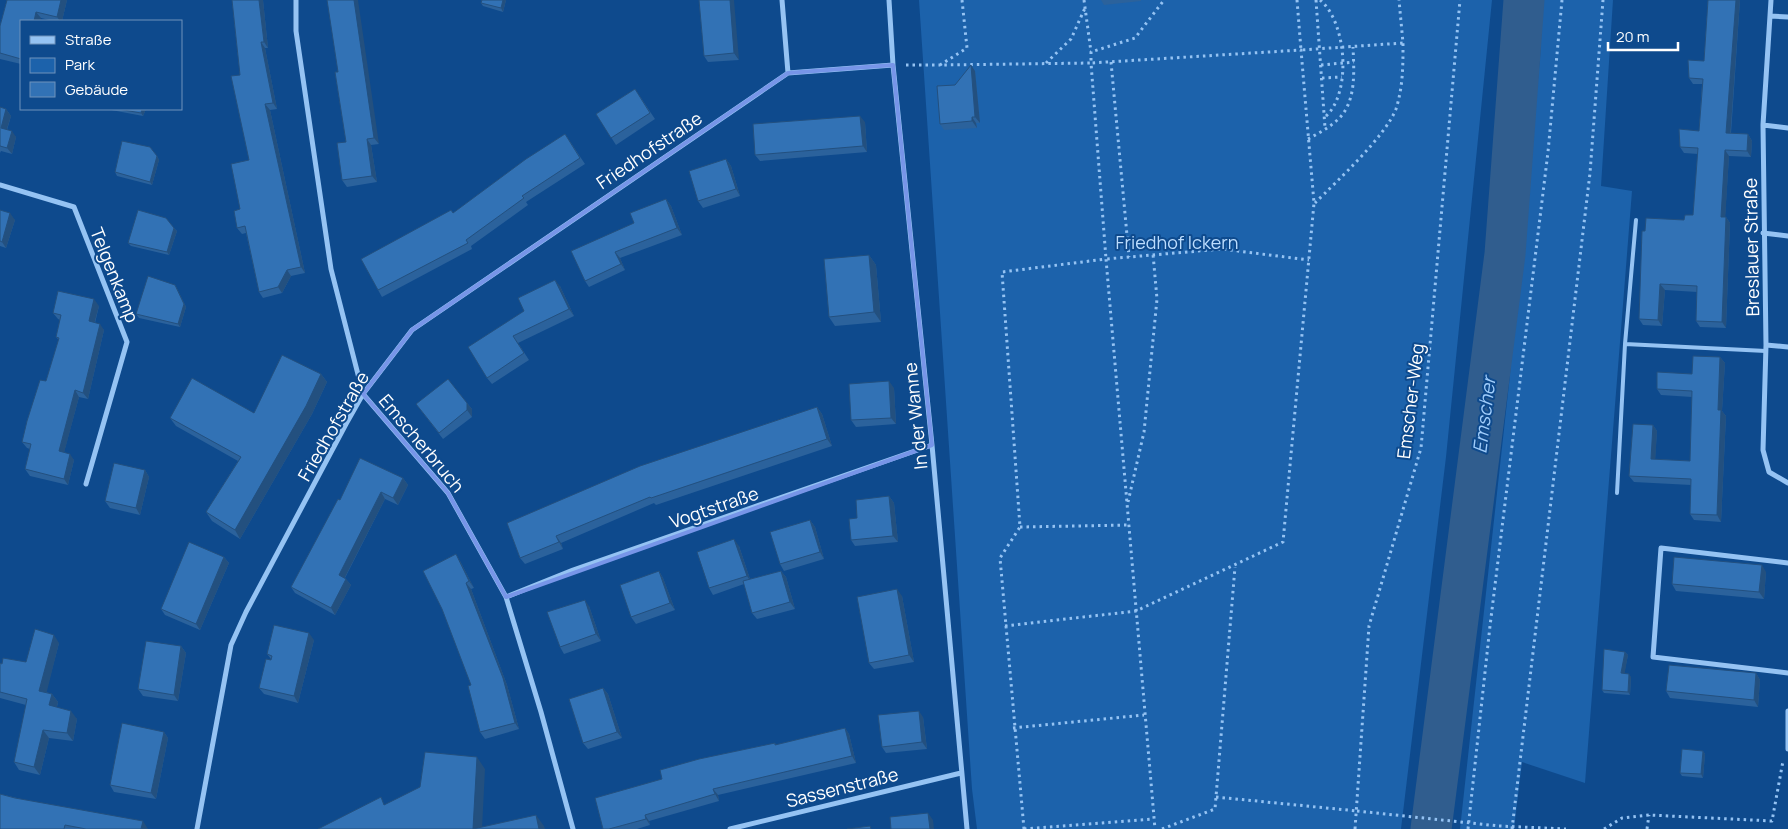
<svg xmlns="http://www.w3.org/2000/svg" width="1788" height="829" viewBox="0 0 1788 829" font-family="Manrope,sans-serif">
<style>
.green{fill:#1c62ab}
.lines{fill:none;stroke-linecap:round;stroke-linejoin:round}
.river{stroke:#305d8e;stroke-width:41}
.path{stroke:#95c3f3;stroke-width:3;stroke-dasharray:2.5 4;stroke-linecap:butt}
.lane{stroke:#95c3f3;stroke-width:4}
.street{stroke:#95c3f3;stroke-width:5}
.path-bridge{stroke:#95c3f3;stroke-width:3;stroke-dasharray:2.5 4;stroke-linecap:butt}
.wall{fill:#2b629c}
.shaded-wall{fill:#23507f}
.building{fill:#3272b5;stroke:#23507f}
.marked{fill:none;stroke:#7795e8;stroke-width:4;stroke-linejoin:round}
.labels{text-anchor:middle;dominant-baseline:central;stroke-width:4;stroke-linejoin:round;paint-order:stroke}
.street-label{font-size:18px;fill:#fff;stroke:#0e4a8d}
.park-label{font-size:18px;fill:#bcddfe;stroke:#0e4a8d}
.water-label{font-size:19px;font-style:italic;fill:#a0cdfb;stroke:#0e4a8d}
</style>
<rect width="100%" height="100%" fill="#0e4a8d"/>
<path class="green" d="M919,0H1492L1446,457L1401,829H977L972,789Z
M1543,0H1613L1601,186L1632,191L1585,783L1522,762L1514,829H1460L1509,384L1540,58Z"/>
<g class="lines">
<path class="river" d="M1431,829L1505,254L1524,0"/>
<path class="path" d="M962,0L967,48L940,65L1091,63L1106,259L1222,249L1309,260
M1084,0L1091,52
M1297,0L1301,50L1403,43L1399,0
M1316,0L1325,128
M1320,0C1347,22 1352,94 1325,117
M1111,62L1129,257
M1046,63L1071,39L1085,8
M906,65H940
M1321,65L1354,62
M1322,78L1342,77
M1308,139C1317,134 1327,129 1335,122C1357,105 1354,72 1353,47
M1315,203C1337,181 1385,137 1396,109C1403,87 1403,66 1403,43
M1128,502L1144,432L1157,299L1153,254
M1020,527L1130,525
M1005,626L1136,611L1283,542L1314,203L1301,50L1091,63V52L1135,38L1164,0
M1013,728L1144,715
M1216,797L1357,811
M1499,826L1566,829
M1024,829L1000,558L1020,527L1002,272L1106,259L1155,829
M1024,829L1153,819
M1162,829L1215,809L1235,567
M1355,829L1369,626L1421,448L1460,0
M1468,829L1490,626L1548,152L1562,0
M1512,829L1590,173L1603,0
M1604,829L1622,818L1649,815L1772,821L1783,761
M1647,829L1649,815"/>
<path class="lane" d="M1625,344L1636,220
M1617,493L1625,344L1766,351"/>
<path class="street" d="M296,0V31L331,269L363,394L448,493L506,597L541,712L573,829
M782,0L788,73
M889,0L893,65L932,445L967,829
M1771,0L1763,125L1766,345L1763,450L1769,472L1788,483
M1770,16L1788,17
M1763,125L1788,128
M0,185L74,207L127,342L86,484
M1763,233L1788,236
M1766,345L1788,347
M1788,563L1661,548L1653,657L1788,673
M506,597L573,570L932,445
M1788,711V749
M197,829L231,645L246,612L346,424L363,394L412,330L788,73L893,65
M730,829L961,773"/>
<path class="path-bridge" d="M1357,811L1499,826"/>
</g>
<path class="wall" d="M7,0H67L62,21H53L41,18L21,21V64L0,59V26Z
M232,0H263L268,48H265L277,109L270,110L305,273L291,276L282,293L263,298L259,292L246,233L242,234L237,228L249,160Z
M482,0H506L503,12L483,6L481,3Z
M699,0L739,60L708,62L704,56Z
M1101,0H1141V1L1104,5Z
M1708,0H1740L1731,133L1748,134L1752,141L1751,157L1729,156L1725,217H1726L1730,223L1726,328L1700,327L1696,321L1697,292L1665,290L1662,326L1643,325L1639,319L1645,231L1684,220L1693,215L1698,154L1684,153L1680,147L1699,131L1702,84H1693L1689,78L1704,61Z
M975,71L980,123H976L977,128L944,130L940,124L955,85Z
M335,72L379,144L371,145L377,182L347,187L342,180L346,142Z
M635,89L655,119L616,145L596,114Z
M0,107L6,109L11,116L7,130L16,137L12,154L1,151L0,153Z
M106,109H146L143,116Z
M865,122L867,152L760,161L755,155Z
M565,134L585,164L526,202L528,205L471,246L472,249L382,297L378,290L451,210L453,213Z
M157,156L159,160L152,185L117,176L115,172Z
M726,159L731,166L740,196L703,208L698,201Z
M666,199L671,206L682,235L620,258L625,270L589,287L585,281L634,223Z
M0,210L15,220L6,248L0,246Z
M174,228L177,231L169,255L131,246L128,243Z
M869,255L876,265L881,322L835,326L829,317Z
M175,285L186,307L180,327L139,318L136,314Z
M560,286L574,316L518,343L529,360L492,384L487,378L524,311Z
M99,306L95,323L104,330L88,399L79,397L64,452L74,460L68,485L30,476L25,469L30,449L27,448L22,442L46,381L59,340L56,337L60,320L58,319L53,313Z
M1720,357L1725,363L1722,411L1726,416L1721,522L1694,520L1690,514L1691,485L1634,482L1629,476L1653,425L1657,431L1655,459L1690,461L1692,397L1661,395L1657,389L1692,374Z
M321,374L327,382L312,414L240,539L212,521L206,512L238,461L176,426L170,418L254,413Z
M894,388L896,424L856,427L851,420Z
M467,403L472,409V417L443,439L416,404Z
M817,407L822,414L832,446L656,505L654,503L561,543L563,549L525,564L520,558L507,523Z
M145,470L149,477L140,515L110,508L105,501Z
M403,478L408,485L398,505L385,499L345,578L351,585L335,615L295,593L291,587L340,500Z
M889,496L894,503L898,542L855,546L851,540L857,518Z
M810,520L815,527L824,559L784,571L780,564Z
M739,546L750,579L781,571L786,577L795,609L757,619L752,613L744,584L713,595L709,588Z
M224,557L229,563L200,630L165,615L161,609Z
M460,561L474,588L471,589L507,685L519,729L485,739L480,732L471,685Z
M659,571L663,578L675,610L636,624L631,617Z
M1766,572L1764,599L1676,591L1672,584Z
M902,596L914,662L874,669L869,663Z
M589,606L601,641L564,654L560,647Z
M314,640L298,703L264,694L259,688L271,659L267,654Z
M59,643L46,692L52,694L58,702L57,707L77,719L73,741L49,738L40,775L19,770L14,762L26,705L0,698V663L26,662Z
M181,646L186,653L178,701L143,696L138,689Z
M1625,652L1628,655L1624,674L1631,677L1630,695L1604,693L1602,690Z
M1756,673L1760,680L1758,707L1670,698L1666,691Z
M603,688L608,694L622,738L588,749L583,743Z
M923,717L927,749L886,753L882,747Z
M845,728L849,734L856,763L718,795L719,801L649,821L650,825L637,829H603L662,779L775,743L776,745Z
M164,732L168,738L156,799L114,792L110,785Z
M1703,751L1705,754L1703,778L1682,776L1680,773Z
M0,794L148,829H0Z"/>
<path class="shaded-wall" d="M61,0H67L62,21H60L57,17Z
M259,0H263L268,48L264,42Z
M354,0H358L379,144L374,138Z
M503,0H506L503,12L501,8Z
M730,0H734L739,60L734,53Z
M1736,0H1740L1730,139L1726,133Z
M36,12L41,18L40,21H34Z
M261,42L265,48L277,109L273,103Z
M971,65L975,71L980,123L975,117Z
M265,104L270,110L305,273L301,267Z
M6,109L11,116L5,135L1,128Z
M142,109H146L143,116L141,113Z
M860,116L865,122L867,152L863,146Z
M972,117L976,123L977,128L972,121Z
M12,131L16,137L12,154L7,148Z
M1748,134L1752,141L1751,157L1747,151Z
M367,139L371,145L377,182L372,176Z
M1725,150L1729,156L1725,223L1721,217Z
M157,156L159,160L152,185L150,182Z
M726,159L731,166L740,196L736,189Z
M666,199L671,206L682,235L677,228Z
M10,213L15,220L6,248L2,242Z
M1726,217L1730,223L1726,328L1722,322Z
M174,228L177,231L169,255L167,252Z
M615,252L620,258L625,270L621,264Z
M869,255L876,265L881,322L874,312Z
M287,270L291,276L282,293L278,287Z
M555,280L560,286L574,316L569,309Z
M1660,284L1665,290L1662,326L1658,320Z
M175,285L186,307L180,327L178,324Z
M94,299L99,306L93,328L89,321Z
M100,324L104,330L88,399L83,393Z
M1720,357L1725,363L1722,411L1726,416L1721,522L1717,515L1718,410Z
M321,374L327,382L312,414L240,539L235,530Z
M889,381L894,388L896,424L891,418Z
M75,390L79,397L63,457L59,451Z
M467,403L472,409V417L467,410Z
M817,407L822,414L832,446L827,439Z
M1653,425L1657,431L1655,465L1651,459Z
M70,454L74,460L68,485L64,479Z
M145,470L149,477L140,515L136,508Z
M403,478L408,485L398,505L393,498Z
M381,492L385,499L343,581L339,575Z
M889,496L894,503L898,542L893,536Z
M810,520L815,527L824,559L820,552Z
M556,536L561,543L563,549L559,542Z
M734,539L739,546L751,582L747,576Z
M456,554L460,561L474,588L469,581Z
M224,557L229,563L200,630L196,624Z
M1762,565L1766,572L1764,599L1759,592Z
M659,571L663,578L675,610L670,603Z
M781,571L786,577L795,609L790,602Z
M346,579L351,585L335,615L331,608Z
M466,583L471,589L507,685L519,729L515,723Z
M897,589L902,596L914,662L909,655Z
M585,600L589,606L601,641L596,634Z
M309,633L314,640L298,703L294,696Z
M54,635L59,643L45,699L39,691Z
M181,646L186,653L178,701L174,695Z
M1625,652L1628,655L1624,677L1621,673Z
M1756,673L1760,680L1758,707L1754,700Z
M1629,674L1631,677L1630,695L1628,692Z
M603,688L608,694L622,738L617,732Z
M52,694L58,702L55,714L49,705Z
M71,711L77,719L73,741L67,733Z
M919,711L923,717L927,749L922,742Z
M845,728L849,734L856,763L852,756Z
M43,730L49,738L40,775L34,767Z
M164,732L168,738L156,799L151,793Z
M1703,751L1705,754L1703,778L1701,774Z
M477,757L485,769L482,829H473Z
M713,789L718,795L719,801L715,794Z
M928,813L933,820L934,829H930Z
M536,815L544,826L545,829H539Z
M645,815L649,821L650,825L646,819Z
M143,821L148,829H141Z"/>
<path class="building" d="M7,0H61L57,17L36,12L34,21H21V59L0,53V26Z
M232,0H259L264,42H261L273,103L265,104L301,267L287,270L278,287L259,292L245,226L237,228L234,211L240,209L231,164L249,160L231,76L240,75Z
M327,0H354L374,138L367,139L372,176L342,180L337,143L346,142L335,72H338Z
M482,0H503L501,8L481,3Z
M699,0H730L734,53L704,56Z
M1708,0H1736L1726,133L1748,134L1747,151L1725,150L1721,217H1726L1722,322L1696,321L1697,286L1660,284L1658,320L1639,319L1642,231H1645L1646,218L1684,220L1685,215H1693L1698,148L1680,147L1679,129L1699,131L1703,79L1689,78L1688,60L1704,61Z
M971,65L975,117H972V121L940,124L937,86L955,85Z
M635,89L650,113L611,138L596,114Z
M0,107L6,109L1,128L12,131L7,148L0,146Z
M118,109H142L141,113Z
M860,116L863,146L755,155L753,124Z
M565,134L580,158L522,196L524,198L466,240L468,243L378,290L361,259L451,210L453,213L526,159Z
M122,141L150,147L157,156L150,182L115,172Z
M726,159L736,189L698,201L689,171Z
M666,199L677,228L615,252L621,264L585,281L571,251L634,223L630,213Z
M0,210L10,213L2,242L0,241Z
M138,210L166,218L174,228L167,252L128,243Z
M869,255L874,312L829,317L824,259Z
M148,276L175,285L184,304L178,324L136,314Z
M555,280L569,309L513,336L524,353L487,378L468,347L524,311L518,298Z
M58,291L94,299L89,321L100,324L83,393L75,390L59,451L70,454L64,479L25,469L31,444L22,442L27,421L40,380L46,381L59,338L56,337L61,315L53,313Z
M282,355L321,374L306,406L235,530L206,512L241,457L170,418L192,378L254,413Z
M1693,356L1720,357L1718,410H1721L1717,515L1690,514L1691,479L1629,476L1633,424L1653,425L1651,459L1690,461L1692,391L1657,389V372L1692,374Z
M448,379L467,403V410L439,433L416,404Z
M889,381L891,418L851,420L849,384Z
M817,407L827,439L651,498L650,497L556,536L559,542L520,558L507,523L640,466Z
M360,458L403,478L393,498L381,492L339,575L346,579L331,608L291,587L338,499L340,500Z
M114,463L145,470L136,508L105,501Z
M889,496L893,536L851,540L849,519L857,518L856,500Z
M810,520L820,552L780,564L770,532Z
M734,539L747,576L709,588L697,552Z
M189,542L224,557L196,624L161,609Z
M456,554L469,581L466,583L503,678L515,723L480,732L468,686L471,685L442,609L423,571Z
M1674,557L1762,565L1759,592L1672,584Z
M659,571L670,603L631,617L620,585Z
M781,571L790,602L752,613L743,581Z
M897,589L909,655L869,663L857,597Z
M585,600L596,634L560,647L547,612Z
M274,625L309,633L294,696L259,688L266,659L271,660L272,656L267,654Z
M35,629L54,635L39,691L52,694L49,705L71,711L67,733L43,730L34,767L14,762L27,699L0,692V663L2,664L3,658L26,662Z
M146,641L181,646L174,695L138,689Z
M1604,649L1625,652L1621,673L1629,674L1628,692L1602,690Z
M1669,665L1756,673L1754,700L1666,691Z
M603,688L617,732L583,743L569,699Z
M919,711L922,742L882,747L878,715Z
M122,723L164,732L151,793L110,785Z
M845,728L852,756L713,789L715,794L645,815L646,819L609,829H603L595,798L662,779L660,770L699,759L775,743V745Z
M1682,749L1703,751L1701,774L1680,773Z
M425,752L477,757L473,829L536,815L539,829H318L381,797L384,805L420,787Z
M0,794L15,798L143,821L141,829H86L65,825L64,829H0Z
M928,813L930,829H891L890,817Z
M870,826L871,829H847Z"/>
<path class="marked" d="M893,65L932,445L506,597L448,493L363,394L412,330L788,73Z"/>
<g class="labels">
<g class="street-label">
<text transform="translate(649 150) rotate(-34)">Friedhofstraße</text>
<text transform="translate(1751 247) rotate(-91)">Breslauer Straße</text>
<text transform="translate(115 275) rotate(68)">Telgenkamp</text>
<text transform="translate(1410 401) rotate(-83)">Emscher-Weg</text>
<text transform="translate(915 416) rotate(-96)">In der Wanne</text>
<text transform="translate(333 426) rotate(-60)">Friedhofstraße</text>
<text transform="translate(422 443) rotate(50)">Emscherbruch</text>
<text transform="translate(714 507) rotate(-19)">Vogtstraße</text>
<text transform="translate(842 787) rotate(-14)">Sassenstraße</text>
</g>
<g class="park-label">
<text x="1177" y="242">Friedhof Ickern</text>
</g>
<g class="water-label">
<text transform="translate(1484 415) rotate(-83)">Emscher</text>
</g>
</g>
<rect x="20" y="20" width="162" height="90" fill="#0e4a8d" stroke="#6e92bb"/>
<rect x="30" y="36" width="25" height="8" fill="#95c3f3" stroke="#6e92bb"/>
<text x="65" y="45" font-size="15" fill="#ffffff">Straße</text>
<rect x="30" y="58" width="25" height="15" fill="#1c62ab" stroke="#6e92bb"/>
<text x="65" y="70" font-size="15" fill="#ffffff">Park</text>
<rect x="30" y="82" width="25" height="15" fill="#3272b5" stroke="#6e92bb"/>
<text x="65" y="95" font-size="15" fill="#ffffff">Gebäude</text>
<path d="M1608 42v8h70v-8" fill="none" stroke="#ffffff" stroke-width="2.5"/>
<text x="1616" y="42" font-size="15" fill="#ffffff" stroke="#0e4a8d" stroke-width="4" paint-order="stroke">20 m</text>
</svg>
